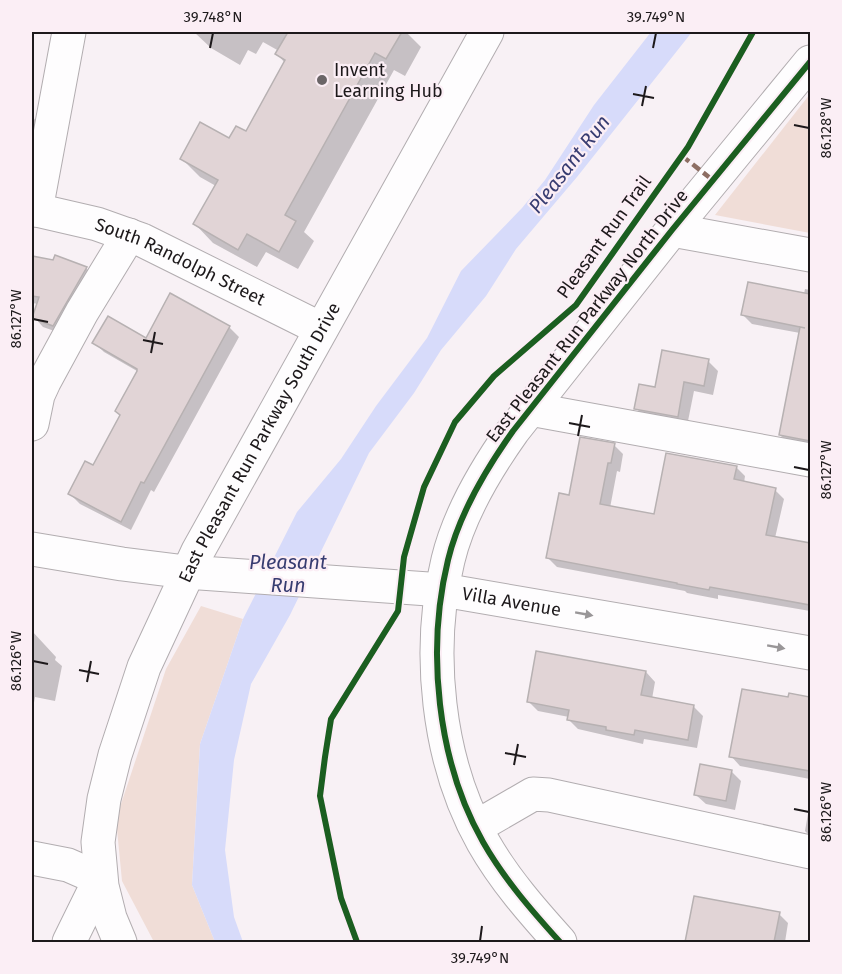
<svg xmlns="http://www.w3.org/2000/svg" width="842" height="974" viewBox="0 0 842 974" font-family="'Fira Sans',sans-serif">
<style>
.green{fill:#f0ddd7}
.water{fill:#d7dbfa}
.shadow{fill:#0003}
.building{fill:#e1d4d6;stroke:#b7b1b2;stroke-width:1.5}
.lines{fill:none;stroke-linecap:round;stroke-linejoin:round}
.minor-casing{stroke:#b2adb0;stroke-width:35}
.minor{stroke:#fefdfe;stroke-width:33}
.quiet{stroke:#8d6e63;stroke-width:4.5;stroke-dasharray:9 4.5;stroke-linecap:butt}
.cycleway-casing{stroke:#fbeef5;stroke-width:10}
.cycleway{stroke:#1b5e20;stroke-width:6}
.oneway{fill:#999698}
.ticks{fill:none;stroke:#1d191b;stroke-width:2}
.poi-dot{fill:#6a6567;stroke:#fbeef5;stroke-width:2}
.labels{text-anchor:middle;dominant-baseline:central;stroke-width:4.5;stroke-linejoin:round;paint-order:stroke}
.poi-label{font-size:18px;fill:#1d191b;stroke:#fbeef5;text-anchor:start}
.street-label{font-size:18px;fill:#1d191b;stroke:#fbeef5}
.water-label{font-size:20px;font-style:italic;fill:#373c71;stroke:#fbeef5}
.neatline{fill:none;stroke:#1d191b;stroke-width:2}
.ticks-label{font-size:15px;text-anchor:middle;fill:#1d191b}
</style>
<rect width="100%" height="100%" fill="#f8f1f5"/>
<path class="green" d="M810,94V233L715,215Z
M201,606L243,619L200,744L192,885L215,942H154L122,881L116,819L166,669Z"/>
<path class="water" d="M651,32H692L577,177L516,249L486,296L441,350L414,393L369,453L290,615L251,684L234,760L225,850L234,917L243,942H215L192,885L200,744L243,619L297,512L341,459L376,406L427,338L461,271L522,208L545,180L594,105Z"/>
<path class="shadow" d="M194,32H406L421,47L405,76L394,70L304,232L314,241L298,269L266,252L257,267L213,243L195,224L216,186L200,177L182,159L246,133L285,63L277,54L279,51L263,42L256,54L248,50L240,65L211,48Z
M32,116L36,121L32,144Z
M56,257L86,268L96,278L63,334L43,327L34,317L38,304L32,303V258L54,262Z
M805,289L810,290V448L789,444L780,435L800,333L752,324L743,315L804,294Z
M171,295L229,327L239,337L154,492L151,490L131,530L80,504L70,494L94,467L121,416L137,371L104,352L94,342L147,340Z
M708,361L718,371L713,395L694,391L687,426L646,418L636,408L656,388Z
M614,445L623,454L620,472L617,471L610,508L655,516L736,467L745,476L744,483L775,490L784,499L775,538L810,545V611L718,595V599L687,593L685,591L557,567L548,558L570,496Z
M32,631L56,657L55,660L62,666L55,701L35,697L32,714Z
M646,672L655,682L652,699L694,707L703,716L697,748L644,739L643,744L578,729L568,719L569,717L538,711L528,701Z
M744,690L810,703V779L740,766L731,756Z
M731,771L741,781L735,810L706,804L696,795Z
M810,802V836L805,831Z
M695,897L779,914L788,923L785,942H687Z"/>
<path class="building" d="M288,32H402L386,59L375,53L285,215L296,221L279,252L247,234L238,250L193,224L218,180L180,159L200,122L229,138L236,126L246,131L285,60L275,54Z
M55,255L87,267L53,326L32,318L39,297L32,296V256L53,260Z
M748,282L810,294V441L779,435L800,327L805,328L741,315Z
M170,293L230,326L144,483L141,482L121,522L68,494L85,461L93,465L120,415L115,411L137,371V369L92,343L108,316L146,338Z
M662,350L709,359L704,386L684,382L678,417L634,409L639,384L655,387Z
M580,437L615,443L611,463H608L600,504L654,514L666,453L737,466L734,479L776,488L766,535L810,543V605L710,587L709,590L677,584V583L546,558L559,493L569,495Z
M536,651L646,671L641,695L694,705L688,740L635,730L634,735L606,730V727L567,720L569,710L527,702Z
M742,689L788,697L789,693L810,697V771L729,757Z
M700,764L732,770L726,801L694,795Z
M694,896L780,912L774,942H685Z"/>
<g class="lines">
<defs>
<g id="minor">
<path id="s1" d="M32,209L97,224L142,240L321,329"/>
<path d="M36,210L69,32"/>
<path d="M672,230L810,255"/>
<path d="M530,409L810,460"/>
<path d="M32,424L38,395L44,382L82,312L129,235"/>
<path id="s2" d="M32,549L122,564L186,572L443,590L810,653"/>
<path d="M476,827L533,794L549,795L810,852"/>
<path d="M32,858L68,865L100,879"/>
<path d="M69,942L100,879"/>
<path id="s3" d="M120,942L110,918L102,886L98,842L104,799L115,755L144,667L198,551L487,32"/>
<path d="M560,942C532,911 504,879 483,842C437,761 426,650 448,560C459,514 486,469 513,431L672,230L810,62"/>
</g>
</defs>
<use href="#minor" class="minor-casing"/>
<use href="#minor" class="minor"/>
<path class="quiet" d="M682,156L714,181"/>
<defs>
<path id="cycleway" d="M357,942L341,898L320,796L325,757L331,719L398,611L404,557L424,487L455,422L494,376L576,305L688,147L753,32
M560,942C532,911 504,879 483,842C437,761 426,650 448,560C459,514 486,469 513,431L672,230L810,62"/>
</defs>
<use href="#cycleway" class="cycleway-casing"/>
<use href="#cycleway" class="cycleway"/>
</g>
<defs><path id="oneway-solid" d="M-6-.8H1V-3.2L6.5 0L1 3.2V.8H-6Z" transform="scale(1.5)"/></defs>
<g class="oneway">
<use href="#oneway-solid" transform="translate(584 614) rotate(10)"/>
<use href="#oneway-solid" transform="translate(776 647) rotate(10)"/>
</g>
<path class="ticks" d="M210,48L213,33M653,48L656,33M633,94L654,98M642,106L646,86M794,125L809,128M33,319L48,322M143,340L163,344M151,353L155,332M569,423L590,427M578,436L582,415M794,467L809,470M33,661L48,664M79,670L99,674M87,682L91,661M505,753L526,757M514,765L518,744M794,809L809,812M480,941L482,926"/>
<circle class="poi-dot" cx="322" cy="80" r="6"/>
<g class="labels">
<g class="poi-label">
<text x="334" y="70">Invent<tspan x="334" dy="21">Learning Hub</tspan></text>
</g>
<g class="street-label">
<text transform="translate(604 237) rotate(-54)">Pleasant Run Trail</text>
<text stroke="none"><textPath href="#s1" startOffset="158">South Randolph Street</textPath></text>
<text transform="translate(587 316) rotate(-52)">East Pleasant Run Parkway North Drive</text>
<text stroke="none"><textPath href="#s3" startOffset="537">East Pleasant Run Parkway South Drive</textPath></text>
<text stroke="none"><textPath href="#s2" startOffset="483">Villa Avenue</textPath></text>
</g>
<g class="water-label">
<text transform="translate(569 164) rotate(-52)">Pleasant Run</text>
<text x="288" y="562">Pleasant<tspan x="288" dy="23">Run</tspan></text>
</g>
</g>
<rect width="842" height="974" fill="none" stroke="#fbeef5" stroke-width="66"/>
<rect x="33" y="33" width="776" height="908" class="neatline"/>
<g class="ticks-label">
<text x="213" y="22">39.748°N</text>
<text x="656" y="22">39.749°N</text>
<text transform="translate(826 128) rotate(-90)" y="5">86.128°W</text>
<text transform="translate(16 319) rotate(-90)" y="5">86.127°W</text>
<text transform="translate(826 470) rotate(-90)" y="5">86.127°W</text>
<text transform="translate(16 661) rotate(-90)" y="5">86.126°W</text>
<text transform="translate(826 812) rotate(-90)" y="5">86.126°W</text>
<text x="480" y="963">39.749°N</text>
</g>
</svg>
